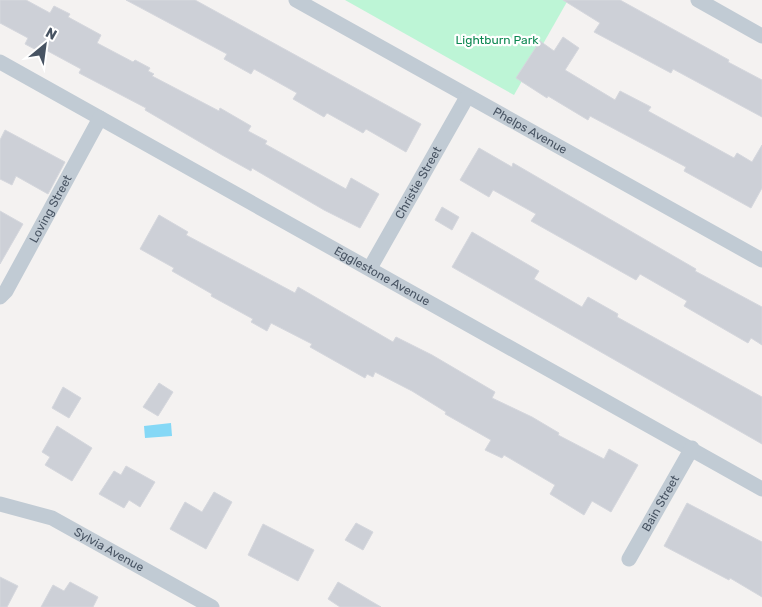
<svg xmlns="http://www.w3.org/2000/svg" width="762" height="607" viewBox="0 0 762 607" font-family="Rubik,sans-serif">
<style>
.green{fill:#bdf5d6}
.water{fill:#85d8f6}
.building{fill:#cdd0d7;stroke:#d5d7dd}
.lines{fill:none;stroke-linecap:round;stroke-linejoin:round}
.minor{stroke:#c1cbd4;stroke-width:15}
.labels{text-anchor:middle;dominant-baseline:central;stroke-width:4.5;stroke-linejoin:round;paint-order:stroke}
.park-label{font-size:12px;fill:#0d8852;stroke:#fff}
.street-label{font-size:12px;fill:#475362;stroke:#fff}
</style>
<rect width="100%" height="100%" fill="#f4f2f1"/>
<path class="green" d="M345,0H568L514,95Z"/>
<path class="water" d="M171,423L172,436L145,438L144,426Z"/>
<path class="building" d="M0,0H26L50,13L54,6L70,14L68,17L101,35L97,43L133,62L135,60L150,68L148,71L154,74L152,76L219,111L220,108L251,126L248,131L267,141L265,144L346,189L351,178L379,194L360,228L324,210L252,168L251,171L222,155L145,110L146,108L79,73L81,69L44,49L42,53L25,44L28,38L0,23Z
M126,0H195L421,124L406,152L366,129L363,133L327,113L324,117L293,99L297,93L254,69L251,74L224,59L227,54Z
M563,0H620L729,60L728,62L762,80V117L673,69L671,73L594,32L600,23Z
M563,37L579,48L565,70L615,100L620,91L651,107L648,111L734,158L737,153L752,162L762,145V188L751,208L684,171L686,167L590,116L588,120L548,96L547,98L516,78L540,41L554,51Z
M5,130L65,162L48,194L16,176L12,185L0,179V140Z
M479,148L512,167L513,163L544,181L696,269L695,271L762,307V345L751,338L748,343L684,306L687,301L640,274L636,280L531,221L536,214L493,190L489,197L460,180Z
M442,207L459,217L452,230L435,220Z
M0,211L23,224L0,264Z
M159,215L188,232L186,235L295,293L298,287L393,342L396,337L432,355L495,392L492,398L532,417L559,433L558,435L604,459L609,449L638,465L611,512L592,501L584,515L550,494L555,485L504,455L502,458L485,450L491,440L445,414L446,412L412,391L375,372L373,377L367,374L365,378L310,347L312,344L271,323L267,331L251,322L253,319L211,296L212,294L172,271L174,268L140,249Z
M472,232L539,271L534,279L582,307L588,297L618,314L617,317L762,397V444L452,267Z
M159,383L173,392L158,416L143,407Z
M63,387L81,398L69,418L52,408Z
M57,426L92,448L72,481L45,465L50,457L42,452Z
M126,466L155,482L140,507L129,500L124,508L99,494L114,471L121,475Z
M214,492L232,502L206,549L170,529L185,502L202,512Z
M687,503L762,542V597L730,578L729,580L664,546Z
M356,523L373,532L363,550L345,540Z
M263,524L314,550L298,581L248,555Z
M0,577L18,586L7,607H0Z
M70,582L98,597L93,607H41L53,585L64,591Z
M338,582L381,607H340L328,599Z"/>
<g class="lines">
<g class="minor">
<path id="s1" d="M296,0L762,260"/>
<path d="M698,0L762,36"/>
<path id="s2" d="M0,62L762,489"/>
<path id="s3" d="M370,268L467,97"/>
<path id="s4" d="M0,297L6,291L100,118"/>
<path id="s5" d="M0,504L52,518L212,607"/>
<path id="s6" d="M629,559L692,448"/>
</g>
</g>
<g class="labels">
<g class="park-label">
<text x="497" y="40">Lightburn Park</text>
</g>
<g class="street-label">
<text stroke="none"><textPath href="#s1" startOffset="268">Phelps Avenue</textPath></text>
<text stroke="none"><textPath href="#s3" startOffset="98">Christie Street</textPath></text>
<text stroke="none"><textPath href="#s4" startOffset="102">Loving Street</textPath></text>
<text stroke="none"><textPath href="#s2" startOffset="438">Egglestone Avenue</textPath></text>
<text stroke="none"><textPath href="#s6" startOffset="64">Bain Street</textPath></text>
<text stroke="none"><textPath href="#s5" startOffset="119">Sylvia Avenue</textPath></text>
</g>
</g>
<g transform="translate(45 45) rotate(29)" stroke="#ffffff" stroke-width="4" paint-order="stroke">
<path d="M0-4L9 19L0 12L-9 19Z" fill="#475362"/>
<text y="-8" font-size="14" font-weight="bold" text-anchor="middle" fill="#475362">N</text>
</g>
</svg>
